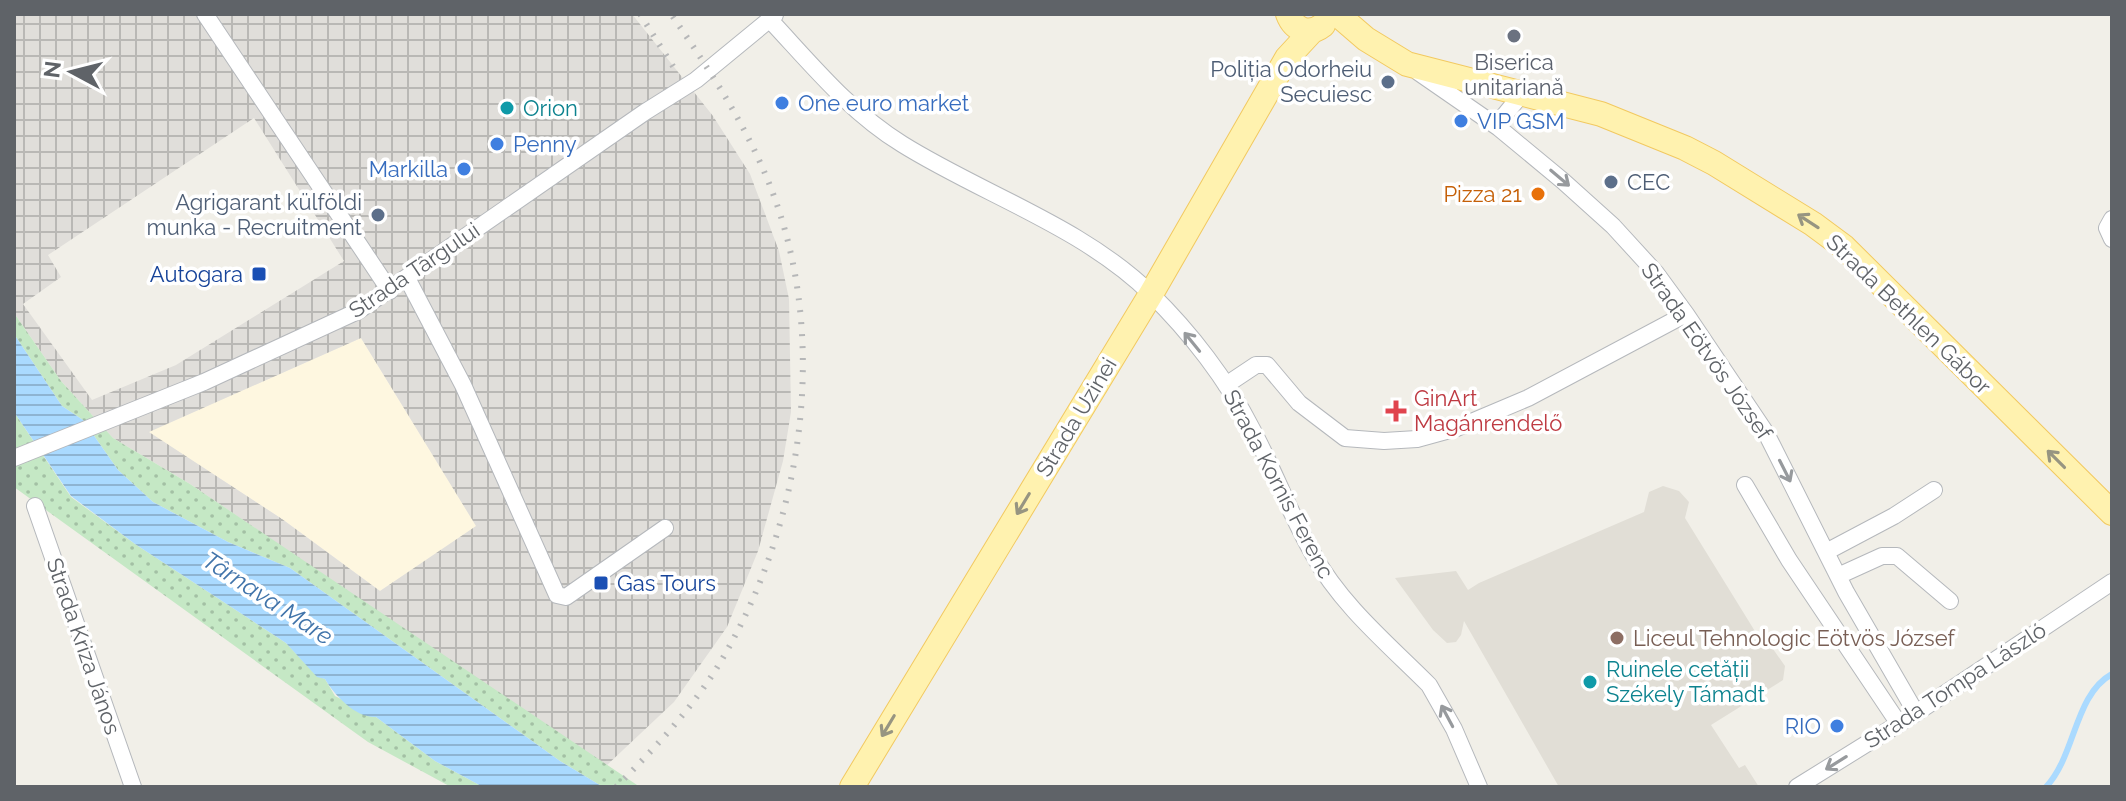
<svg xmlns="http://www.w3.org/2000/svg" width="2126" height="801" viewBox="0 0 2126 801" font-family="Raleway,sans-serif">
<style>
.commercial{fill:#fef7e0}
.industrial{fill:url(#industrial-grid);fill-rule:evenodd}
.education{fill:#e1ded6}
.grass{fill:url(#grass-dots)}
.water{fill:url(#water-rules)}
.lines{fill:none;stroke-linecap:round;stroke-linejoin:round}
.stream{stroke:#aadaff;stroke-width:6}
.street-casing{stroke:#b5b8bc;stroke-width:18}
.primary-casing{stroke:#f2c960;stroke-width:26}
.street{stroke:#fff;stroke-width:16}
.primary{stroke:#fff2af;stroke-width:24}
.rail{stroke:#b6b7b8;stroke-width:6;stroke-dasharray:2 10;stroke-linecap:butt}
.oneway{stroke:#979a9d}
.oneway2{stroke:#979581}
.worship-dot{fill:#6b7280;stroke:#fff;stroke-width:3}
.service-dot{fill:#5c6f8a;stroke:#fff;stroke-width:3}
.shop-dot{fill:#3f7fe0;stroke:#fff;stroke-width:3}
.culture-dot{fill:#0f9aa8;stroke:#fff;stroke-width:3}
.food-dot{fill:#e8710a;stroke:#fff;stroke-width:3}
.transit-dot{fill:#1a4fb4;stroke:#fff;stroke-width:3}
.health-dot{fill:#e0444e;stroke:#fff;stroke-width:3}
.education-dot{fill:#8d6e63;stroke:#fff;stroke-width:3}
.labels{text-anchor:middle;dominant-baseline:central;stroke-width:7;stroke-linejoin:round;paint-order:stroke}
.worship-label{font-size:22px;fill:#5b616d;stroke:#fff}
.service-label{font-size:22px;fill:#4e5e75;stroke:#fff;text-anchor:end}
.shop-label{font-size:22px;fill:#366cbe;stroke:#fff;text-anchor:start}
.culture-label{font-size:22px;fill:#0d838f;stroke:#fff;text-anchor:start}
.food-label{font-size:22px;fill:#c56008;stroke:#fff;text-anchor:end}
.street-label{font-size:22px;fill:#5f6368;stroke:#fff}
.transit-label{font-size:22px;fill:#164399;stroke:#fff;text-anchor:end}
.health-label{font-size:22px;fill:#be3a42;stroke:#fff;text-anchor:start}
.education-label{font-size:22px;fill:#785e54;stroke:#fff;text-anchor:start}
.water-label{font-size:24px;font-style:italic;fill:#4174aa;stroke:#fff}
</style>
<defs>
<pattern id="industrial-grid" width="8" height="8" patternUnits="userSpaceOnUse" patternTransform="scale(2)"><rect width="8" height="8" fill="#e0deda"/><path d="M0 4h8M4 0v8" fill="none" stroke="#b9b8b5"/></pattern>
<pattern id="grass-dots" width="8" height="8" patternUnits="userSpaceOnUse" patternTransform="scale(2)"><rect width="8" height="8" fill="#c5e8c5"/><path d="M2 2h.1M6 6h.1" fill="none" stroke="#a3c0a4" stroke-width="1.8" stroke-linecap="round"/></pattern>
<pattern id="water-rules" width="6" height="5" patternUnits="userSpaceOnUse" patternTransform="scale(2)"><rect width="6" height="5" fill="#aadaff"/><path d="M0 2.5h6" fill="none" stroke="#8eb4d2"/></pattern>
</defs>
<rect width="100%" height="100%" fill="#f1efe8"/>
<path class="commercial" d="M361,338L477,527L380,591L282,519L148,432Z"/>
<path class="industrial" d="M14,14H632L713,116L750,174L779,251L789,299L791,412L783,461L758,551L727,627L674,702L606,766L190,484L113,438L61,381L14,313ZM254,118L344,261L176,365L92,400L23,304L61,277L48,255ZM361,338L476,526L380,591L282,519L149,432Z"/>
<path class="education" d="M1663,486L1679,491L1689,502L1685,518L1761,641L1773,649L1785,666L1783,680L1711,725L1739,768L1745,765L1759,787H1559L1464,621L1461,635L1456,642L1447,643L1433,630L1395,578L1456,571L1468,590L1479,583L1644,512L1649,492Z"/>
<path class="grass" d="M14,313L61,381L113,438L190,484L640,787H603L560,761L290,568L228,542L153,502L118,470L83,420L62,406L14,334Z
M14,412L71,497L135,544L286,643L317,676L325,679L335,696L376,717L435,761L483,787H451L368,742L14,487Z"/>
<path class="water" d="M14,334L62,406L83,420L118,470L153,502L228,542L290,568L560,761L603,787H483L435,761L376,717C356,718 335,696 325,679L317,677L286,643L135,544L71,496L14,412Z"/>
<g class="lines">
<path class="stream" d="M2046,787C2076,755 2074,695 2112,674"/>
<defs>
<path id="street" d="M205,14L390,291
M770,20C812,65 850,112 902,144C982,194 1083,227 1151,294C1190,332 1227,380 1252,429C1274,470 1290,514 1313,554C1341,605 1388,644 1429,685L1454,729L1479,787
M1418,72L1499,128L1563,181L1613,226L1656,273L1686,314L1766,433L1846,592L1916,713
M1499,128L1503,117L1521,95
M2112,219L2107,228L2112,239
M407,278L463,385L557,595L566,597L665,528
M1226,385L1256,365H1267L1299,403L1345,438L1384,441L1417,439L1457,428L1528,398L1686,314
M14,458L204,382L358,311L645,112L696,80L775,15
M1745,485L1789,560L1899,724
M35,506L133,787
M1826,552L1894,516L1934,490
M1838,576L1882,556H1897L1950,601
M1797,787L1916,713L2112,582"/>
<path id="primary" d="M1288,14C1294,30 1309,36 1323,25
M1337,14L1366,39L1407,64L1601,114L1685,148L1714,163L1813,224L1844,247L2112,513
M852,787L1151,294L1287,58L1312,31"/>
</defs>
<use href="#street" class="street-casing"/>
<use href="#primary" class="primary-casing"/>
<use href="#street" class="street"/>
<use href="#primary" class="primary"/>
<path class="rail" d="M640,14L676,71
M616,787C654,749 693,708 721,661C801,526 829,349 775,199C751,132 711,72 671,14"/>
</g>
<defs><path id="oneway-shaft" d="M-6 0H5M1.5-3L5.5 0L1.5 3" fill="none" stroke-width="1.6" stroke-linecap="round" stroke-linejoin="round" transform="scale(2)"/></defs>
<g class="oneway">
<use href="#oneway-shaft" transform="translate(1560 178) rotate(40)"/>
<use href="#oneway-shaft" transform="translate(1192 342) rotate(-129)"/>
<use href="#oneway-shaft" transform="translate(1785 471) rotate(63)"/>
<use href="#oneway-shaft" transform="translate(1447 716) rotate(-118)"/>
<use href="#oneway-shaft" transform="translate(1836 763) rotate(148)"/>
</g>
<g class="oneway2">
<use href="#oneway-shaft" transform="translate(1808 221) rotate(-147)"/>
<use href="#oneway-shaft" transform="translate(2056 459) rotate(-135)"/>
<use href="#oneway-shaft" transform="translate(1023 504) rotate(121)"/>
<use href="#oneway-shaft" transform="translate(888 726) rotate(121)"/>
</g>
<circle class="worship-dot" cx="1514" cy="36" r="8"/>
<g class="service-dot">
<circle cx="1388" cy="82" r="8"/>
<circle cx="1611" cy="182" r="8"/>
<circle cx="378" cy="215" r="8"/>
</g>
<g class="shop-dot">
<circle cx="782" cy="103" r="8"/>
<circle cx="1461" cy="121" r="8"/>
<circle cx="497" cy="144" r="8"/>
<circle cx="464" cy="169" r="8"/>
<circle cx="1837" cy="726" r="8"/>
</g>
<g class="culture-dot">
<circle cx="507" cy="108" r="8"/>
<circle cx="1590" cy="682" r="8"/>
</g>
<circle class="food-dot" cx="1538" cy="194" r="8"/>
<g class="transit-dot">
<rect x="251" y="266" width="16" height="16" rx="4"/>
<rect x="593" y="575" width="16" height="16" rx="4"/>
</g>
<path class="health-dot" d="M1392 399h8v8h8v8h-8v8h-8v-8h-8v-8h8z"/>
<circle class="education-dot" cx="1617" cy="638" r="8"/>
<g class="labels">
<g class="worship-label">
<text x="1514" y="62">Biserica<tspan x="1514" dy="25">unitariană</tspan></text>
</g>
<g class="service-label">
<text x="1372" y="69">Poliția Odorheiu<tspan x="1372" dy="25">Secuiesc</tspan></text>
<text x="1627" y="182" text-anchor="start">CEC</text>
<text x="362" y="202">Agrigarant külföldi<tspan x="362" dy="25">munka - Recruitment</tspan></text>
</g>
<g class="shop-label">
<text x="798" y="103">One euro market</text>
<text x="1477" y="121">VIP GSM</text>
<text x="513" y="144">Penny</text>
<text x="448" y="169" text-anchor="end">Markilla</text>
<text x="1821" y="726" text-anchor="end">RIO</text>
</g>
<g class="culture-label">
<text x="523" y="108">Orion</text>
<text x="1606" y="669">Ruinele cetății<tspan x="1606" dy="25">Székely Támadt</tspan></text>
</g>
<g class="food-label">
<text x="1522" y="194">Pizza 21</text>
</g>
<g class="street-label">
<text transform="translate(414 270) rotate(-34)">Strada Târgului</text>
<text transform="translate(1909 314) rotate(44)">Strada Bethlen Gábor</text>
<text transform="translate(1707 351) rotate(55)">Strada Eötvös József</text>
<text transform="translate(1076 417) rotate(-59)">Strada Uzinei</text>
<text transform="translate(1279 484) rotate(62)">Strada Kornis Ferenc</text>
<text transform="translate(84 646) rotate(71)">Strada Kriza János</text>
<text transform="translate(1955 685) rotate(-33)">Strada Tompa László</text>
</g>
<g class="transit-label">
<text x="243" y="274">Autogara</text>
<text x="617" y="583" text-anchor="start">Gas Tours</text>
</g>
<g class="health-label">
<text x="1414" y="398">GinArt<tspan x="1414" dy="25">Magánrendelő</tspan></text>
</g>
<g class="education-label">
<text x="1633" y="638">Liceul Tehnologic Eötvös József</text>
</g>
<g class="water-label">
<text transform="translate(268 598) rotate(33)">Târnava Mare</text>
</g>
</g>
<rect width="2126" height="801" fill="none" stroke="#5f6368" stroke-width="32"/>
<g transform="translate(72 72) rotate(277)" stroke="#ffffff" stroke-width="6" paint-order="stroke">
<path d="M0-6L14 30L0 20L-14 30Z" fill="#5f6368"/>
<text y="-12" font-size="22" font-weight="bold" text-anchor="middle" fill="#5f6368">N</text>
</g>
</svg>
